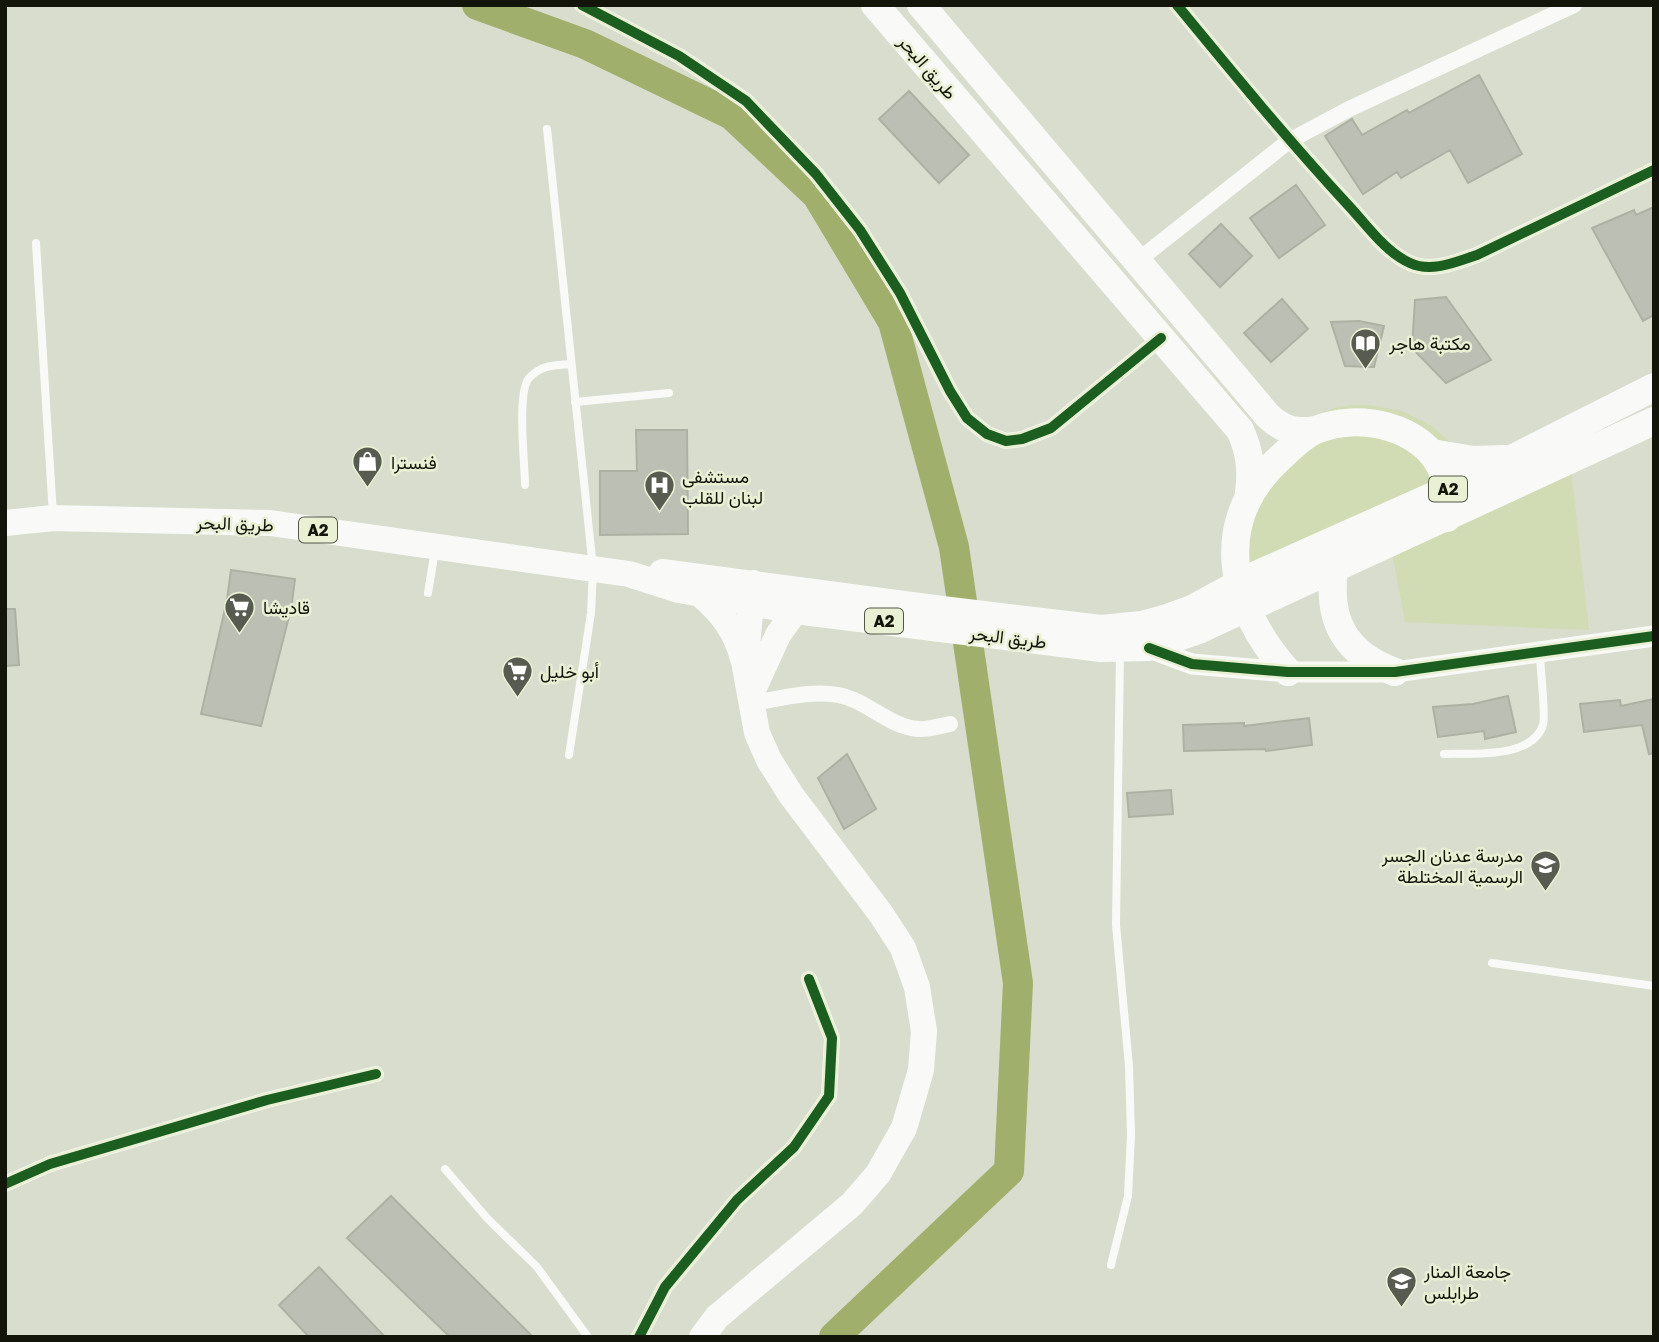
<svg xmlns="http://www.w3.org/2000/svg" width="1659" height="1342" viewBox="0 0 1659 1342" font-family="'Golos Text',Vazirmatn,sans-serif">
<style>
.green{fill:#d1dbb4}
.lines{fill:none;stroke-linecap:round;stroke-linejoin:round}
.river{stroke:#a1af6c;stroke-width:30}
.building{fill:#bcc0b4;stroke:#adb1a4;stroke-width:2}
.service{stroke:#f9faf8;stroke-width:8}
.minor{stroke:#f9faf8;stroke-width:16}
.tertiary{stroke:#f9faf8;stroke-width:21}
.primary{stroke:#f9faf8;stroke-width:26}
.trunk{stroke:#f9faf8;stroke-width:28}
.cycleway-casing{stroke:#e9f0d4;stroke-width:15}
.cycleway{stroke:#1b5e20;stroke-width:10}
.labels{text-anchor:middle;dominant-baseline:central;stroke-width:5;stroke-linejoin:round;paint-order:stroke}
.shield{fill:#e9f0d4;stroke:#535747;stroke-width:2}
.shield-label{font-size:16px;font-weight:bold;fill:#13150b}
.street-label{font-size:18px;fill:#13150b;stroke:#e9f0d4}
.poi-label{font-size:18px;fill:#13150b;stroke:#e9f0d4;text-anchor:start}
</style>
<rect width="100%" height="100%" fill="#d8ddcd"/>
<path class="green" d="M1351,405H1368L1402,411L1432,426L1458,449L1571,470L1589,630L1405,622L1387,525L1252,573L1243,543L1267,453L1289,431L1303,421L1334,408Z"/>
<g class="lines">
<path class="river" d="M477,5L585,44L732,115L817,195L893,322L954,547L1018,983L1009,1171L834,1337"/>
</g>
<path class="building" d="M1479,75L1522,154L1468,183L1450,150L1401,178L1397,172L1363,194L1325,136L1352,119L1362,135L1407,110L1409,113Z
M909,91L969,155L939,183L879,119Z
M1296,185L1325,225L1279,258L1250,218Z
M1654,207V315L1643,321L1592,228L1634,210L1636,215Z
M1221,224L1252,256L1220,287L1189,254Z
M1446,297L1491,360L1446,383L1412,348L1415,300Z
M1282,299L1308,329L1271,362L1244,333Z
M1359,321L1384,326L1374,367L1345,366L1331,322Z
M636,430H687L688,534L600,535V471H637Z
M231,570L295,579L291,609L261,726L201,714L227,600Z
M5,609H15L19,665L5,666Z
M1508,696L1516,732L1485,739L1484,731L1438,737L1433,707L1473,704Z
M1654,699V753L1649,754L1642,725L1584,732L1580,704L1620,700L1621,706Z
M1309,718L1312,745L1266,751L1265,749L1184,751L1183,725L1244,723V726Z
M847,754L876,809L844,829L818,778Z
M1171,790L1173,814L1129,817L1127,793Z
M391,1196L533,1337H450L347,1238Z
M319,1267L385,1337H309L279,1305Z"/>
<g class="lines">
<path class="service" d="M547,129L593,568L591,613L569,755
M36,243L53,515
M575,402L669,393
M525,485C525,464 516,389 530,377C542,365 555,365 571,364
M428,593L435,550
M1444,754C1473,753 1532,759 1543,725C1546,715 1540,667 1540,653
M1492,963L1654,986
M445,1169L487,1218L537,1267L588,1337
M1111,1265L1128,1196L1131,1135L1129,1066L1116,925L1120,653"/>
<path class="minor" d="M582,5L679,56L746,101L816,174L860,230L900,293L950,391L967,418L987,434L1006,441L1022,439L1051,428L1161,338
M1177,5C1233,73 1288,140 1348,205C1366,224 1385,252 1410,263C1431,273 1456,262 1477,255L1654,170
M1136,262L1289,141L1349,109L1574,5
M752,703C779,699 811,690 838,695C867,700 889,727 918,729C928,730 940,726 950,724
M5,1184L50,1164L267,1100L376,1074
M639,1337L665,1287L737,1200L794,1147L829,1096L832,1038L809,979"/>
<path class="tertiary" d="M1149,648L1192,664L1288,672H1395L1654,636"/>
<path class="primary" d="M5,523L53,518L270,523L629,574L679,590L795,611L1101,649L1149,648L1199,631L1246,609
M662,572L942,609L1101,628L1142,624L1167,617L1192,608L1238,583
M701,595C722,613 736,631 743,659
M751,694L778,635L795,611
M702,1337L717,1317L852,1204L878,1174L904,1128L921,1070L924,1031L917,987L903,948L881,914L791,795L769,760L757,733L745,667L753,583"/>
<path class="trunk" d="M875,5L1240,430C1250,452 1252,469 1249,493
M921,5L1268,416C1283,430 1295,433 1315,430
M1432,453L1473,460L1504,459
M1334,570C1327,622 1346,654 1395,672
M1238,583L1478,476L1654,387
M1246,609L1654,421
M1288,672C1231,609 1209,523 1279,459C1290,449 1302,436 1316,430C1358,412 1423,426 1442,470C1449,486 1447,501 1447,518"/>
<defs>
<path id="cycleway" d="M582,5L679,56L746,101L816,174L860,230L900,293L950,391L967,418L987,434L1006,441L1022,439L1051,428L1161,338
M1177,5C1233,73 1288,140 1348,205C1366,224 1385,252 1410,263C1431,273 1456,262 1477,255L1654,170
M1149,648L1192,664L1288,672H1395L1654,636
M5,1184L50,1164L267,1100L376,1074
M639,1337L665,1287L737,1200L794,1147L829,1096L832,1038L809,979"/>
</defs>
<use href="#cycleway" class="cycleway-casing"/>
<use href="#cycleway" class="cycleway"/>
</g>
<defs>
<symbol id="library-pin" viewBox="-11 -11 22 30"><path d="M0 17L-7.5 6A9.5 9.5 0 1 1 7.5 6Z" fill="#585b4f" stroke="#e9f0d4"/><path d="M-6-4Q-3-5.5-.7-3.5V5Q-3 3-6 4ZM6-4Q3-5.5 .7-3.5V5Q3 3 6 4Z" fill="#fff"/></symbol>
<symbol id="shop-pin" viewBox="-11 -11 22 30"><path d="M0 17L-7.5 6A9.5 9.5 0 1 1 7.5 6Z" fill="#585b4f" stroke="#e9f0d4"/><path d="M-5-2.5h2.3a2.7 3.5 0 0 1 5.4 0H5L5.5 6h-11ZM-1.5-2.5h3a1.5 2.3 0 0 0-3 0Z" fill="#fff"/></symbol>
<symbol id="hospital-pin" viewBox="-11 -11 22 30"><path d="M0 17L-7.5 6A9.5 9.5 0 1 1 7.5 6Z" fill="#585b4f" stroke="#e9f0d4"/><path d="M-5-5h3v3.5h4V-5h3V5h-3V1.5h-4V5h-3Z" fill="#fff"/></symbol>
<symbol id="supermarket-pin" viewBox="-11 -11 22 30"><path d="M0 17L-7.5 6A9.5 9.5 0 1 1 7.5 6Z" fill="#585b4f" stroke="#e9f0d4"/><path d="M-6-5.5h2.5l.6 2H6L4.5 2H-2.5L-4.4-4H-6ZM-1.5 3.2a1.3 1.3 0 1 0 .1 0ZM3 3.2a1.3 1.3 0 1 0 .1 0Z" fill="#fff"/></symbol>
<symbol id="school-pin" viewBox="-11 -11 22 30"><path d="M0 17L-7.5 6A9.5 9.5 0 1 1 7.5 6Z" fill="#585b4f" stroke="#e9f0d4"/><path d="M0-5L7-2L0 1L-7-2ZM-4 1L0 2.5L4 1V4Q0 6-4 4Z" fill="#fff"/></symbol>
<symbol id="university-pin" viewBox="-11 -11 22 30"><path d="M0 17L-7.5 6A9.5 9.5 0 1 1 7.5 6Z" fill="#585b4f" stroke="#e9f0d4"/><path d="M0-5L7-2L0 1L-7-2ZM-4 1L0 2.5L4 1V4Q0 6-4 4Z" fill="#fff"/></symbol>
</defs>
<g fill-rule="evenodd">
<use href="#library-pin" x="1348" y="326" width="35" height="47"/>
<use href="#shop-pin" x="350" y="444" width="35" height="47"/>
<use href="#hospital-pin" x="642" y="468" width="35" height="47"/>
<use href="#supermarket-pin" x="222" y="590" width="35" height="47"/>
<use href="#supermarket-pin" x="500" y="654" width="35" height="47"/>
<use href="#school-pin" x="1528" y="848" width="35" height="47"/>
<use href="#university-pin" x="1384" y="1264" width="35" height="47"/>
</g>
<g class="labels">
<g class="shield">
<rect x="1429" y="476.5" width="38" height="25" rx="5"/>
<rect x="299" y="517.5" width="38" height="25" rx="5"/>
<rect x="865" y="608.5" width="38" height="25" rx="5"/>
</g>
<g class="shield-label">
<text x="1448" y="489">A2</text>
<text x="318" y="530">A2</text>
<text x="884" y="621">A2</text>
</g>
<g class="street-label">
<text transform="translate(928 67) rotate(49)">طريق البحر</text>
<text transform="translate(235 523) rotate(2)">طريق البحر</text>
<text transform="translate(1008 637) rotate(7)">طريق البحر</text>
</g>
<g class="poi-label">
<text x="1389" y="343">مكتبة هاجر</text>
<text x="391" y="462">فنسترا</text>
<text x="682" y="476">مستشفى<tspan x="682" dy="21">لبنان للقلب</tspan></text>
<text x="263" y="607">قاديشا</text>
<text x="540" y="671">أبو خليل</text>
<text x="1523" y="855" text-anchor="end">مدرسة عدنان الجسر<tspan x="1523" dy="21">الرسمية المختلطة</tspan></text>
<text x="1424" y="1271">جامعة المنار<tspan x="1424" dy="21">طرابلس</tspan></text>
</g>
</g>
<rect width="1659" height="1342" fill="none" stroke="#13150b" stroke-width="14"/>
</svg>
